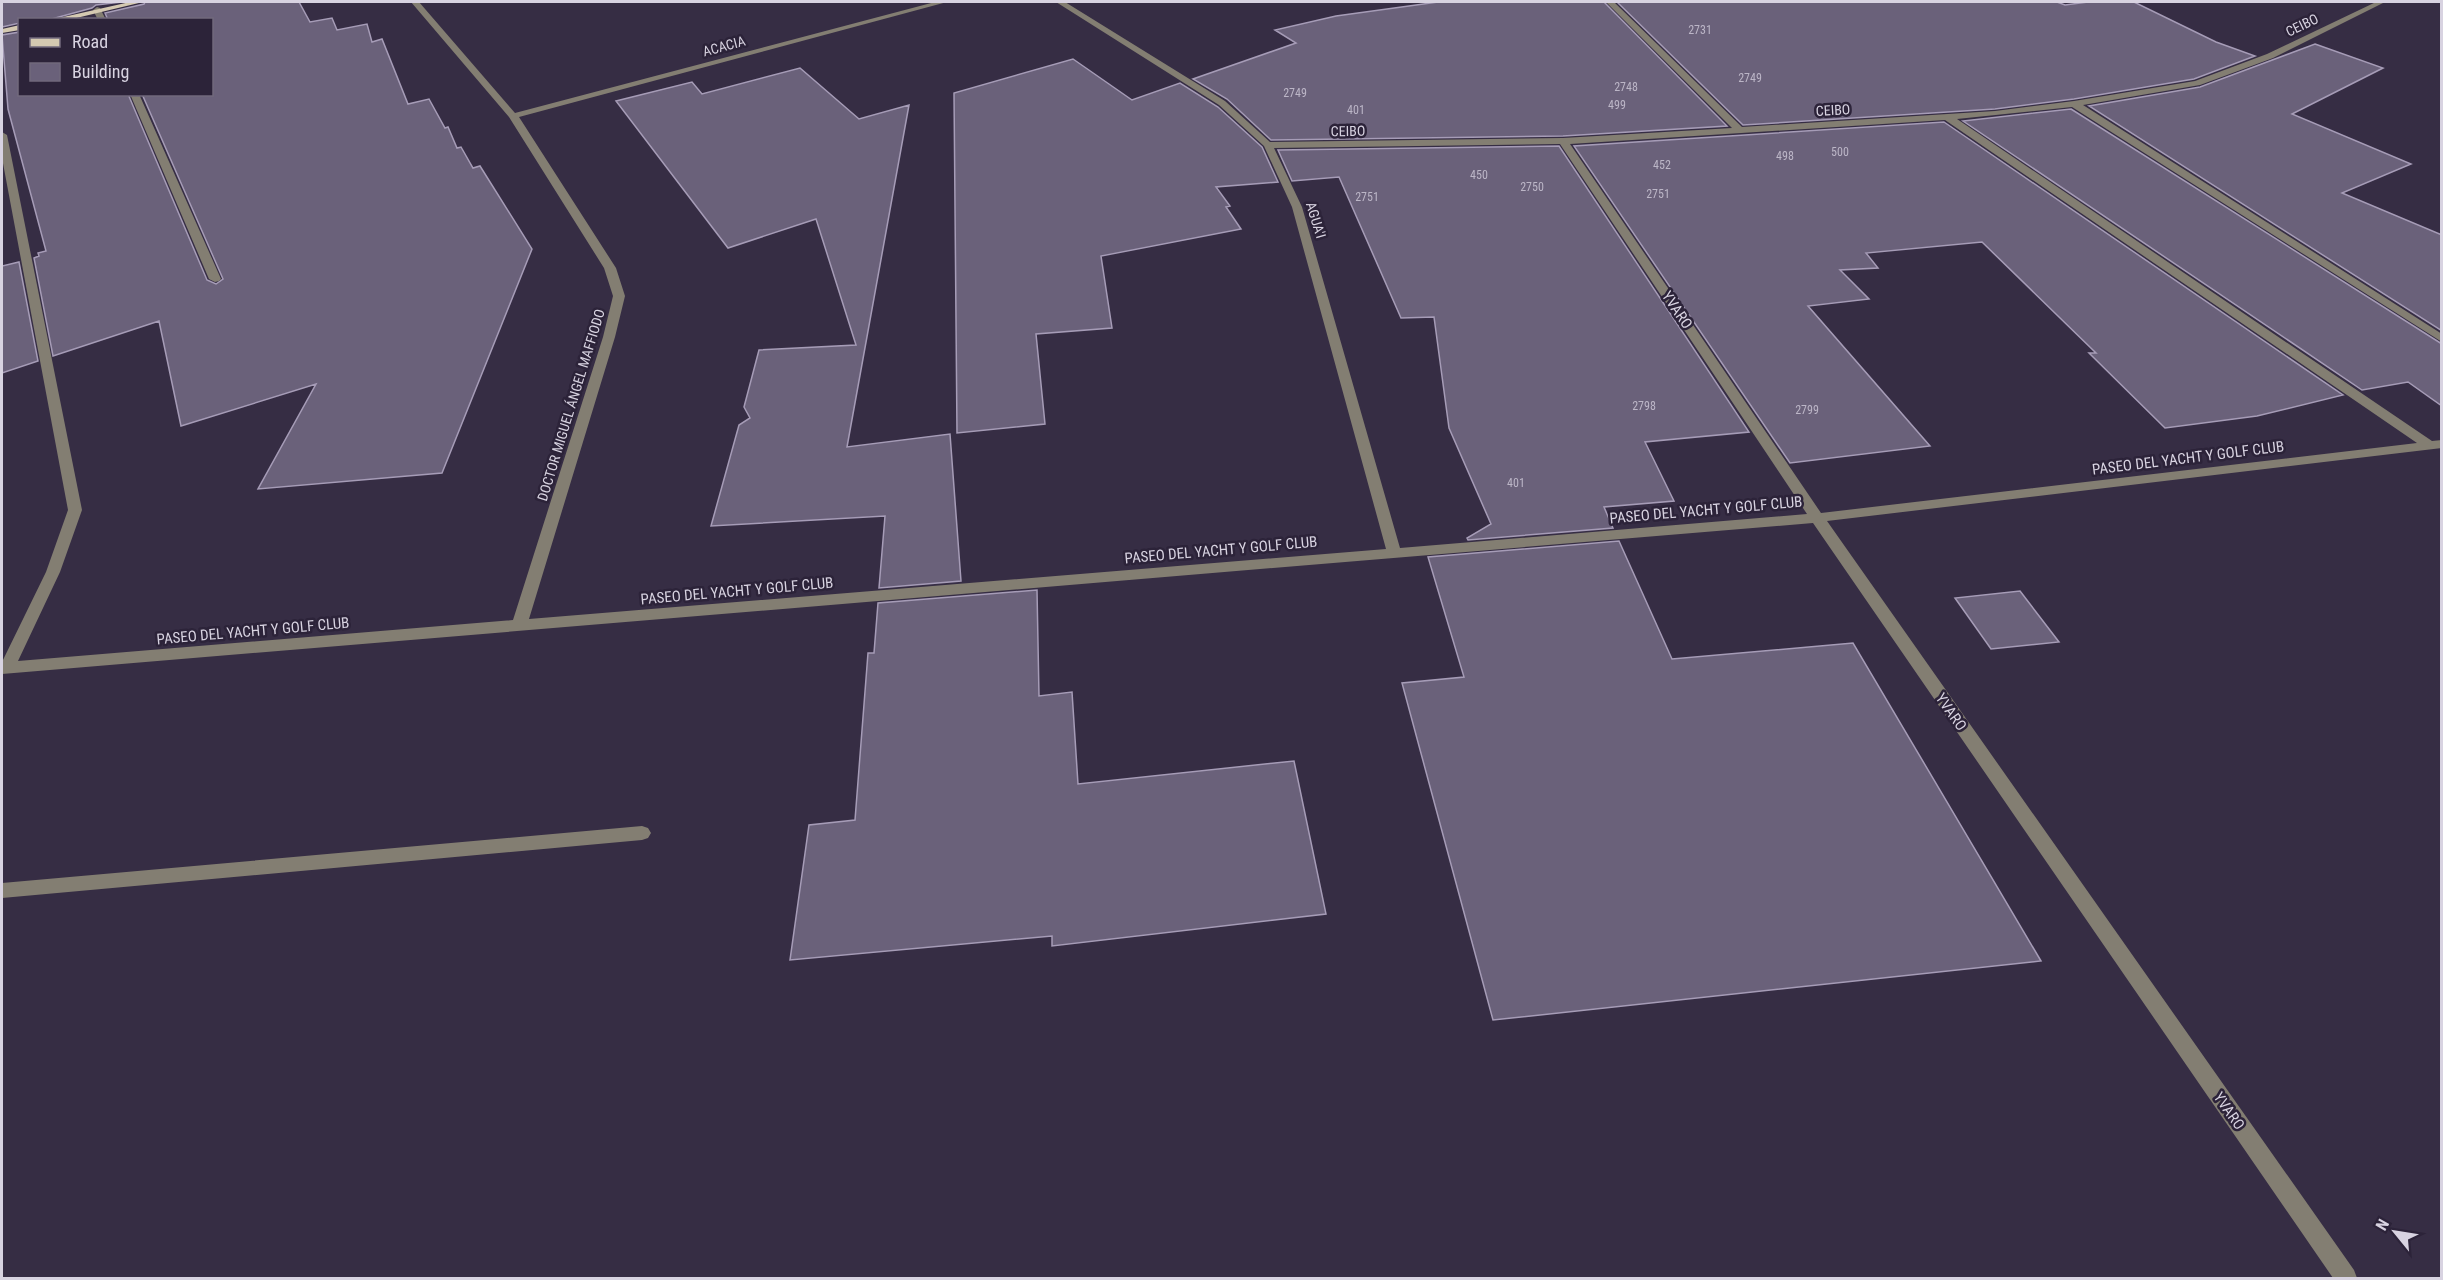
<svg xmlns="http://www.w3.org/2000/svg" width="2443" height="1280" viewBox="0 0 2443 1280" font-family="'Roboto Condensed',sans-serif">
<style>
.building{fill:#6a617a;stroke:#a69cb7;stroke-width:1.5}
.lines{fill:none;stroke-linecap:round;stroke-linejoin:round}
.minor{fill:#837e72;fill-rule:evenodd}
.major{fill:#d4c9b1;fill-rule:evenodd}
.labels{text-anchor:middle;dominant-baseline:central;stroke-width:5;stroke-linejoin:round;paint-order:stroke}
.number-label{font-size:12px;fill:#bcb6c7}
.far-street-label{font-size:14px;fill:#d8d3e1;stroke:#2c2339}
.street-label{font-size:15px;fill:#d8d3e1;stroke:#2c2339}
</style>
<rect width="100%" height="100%" fill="#362d44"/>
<path class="building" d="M2,2H122L96,5L92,8L48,20H20V23L2,27Z
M145,2H299L310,22L332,18L337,30L367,24L372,42L382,39L408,104L429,99L445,128L448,127L457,148L461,147L473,168L480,166L532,249L442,473L258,489L316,384L181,426L159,321L53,356L34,258L39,256L38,253L46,251L8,109L2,35L20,32V94H128L207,280L216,284L223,279L142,94H212V20H108L105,13L144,4Z
M1438,2H1604L1727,126L1563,136L1271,140L1227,99L1193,79L1296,43L1275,30L1336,16Z
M1617,2H2057L2065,5L2088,2H2134L2216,42L2255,56L2194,79L2074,99L1995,109L1743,125Z
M2315,44L2383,68L2292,114L2411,164L2342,193L2442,235V331L2089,106L2200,87Z
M1073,59L1132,100L1180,83L1218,107L1262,147L1278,182L1216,187L1230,206L1226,207L1241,229L1101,256L1112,328L1036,334L1045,424L957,433L954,93Z
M800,68L859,119L909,105L847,447L950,434L961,581L879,588L885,516L711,526L739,425L750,418L744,407L759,350L856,345L816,219L728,248L616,101L692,82L702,94Z
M2071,109L2442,344V406L2408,382L2362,390L1963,121Z
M1944,122L2343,395L2257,416L2165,428L2089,353H2096L1982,242L1866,253L1878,268L1840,270L1869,299L1808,306L1930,446L1790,463L1574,146Z
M1559,146L1749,432L1645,442L1674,501L1604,507L1613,528L1468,540L1467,538L1491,524L1449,428L1434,317L1401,318L1339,177L1292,181L1278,150Z
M19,262L38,361L2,373V266Z
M1619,541L1672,659L1853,643L2041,961L1493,1020L1402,683L1464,677L1428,557Z
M1037,590L1039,696L1072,692L1078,784L1294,761L1326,914L1052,946V936L790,960L809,825L855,820L868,653H874L878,603Z
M2020,591L2059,642L1991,649L1955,598Z"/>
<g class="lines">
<path class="minor" d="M411,2H419L515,113L935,2H947L519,117L616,268L625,296L615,337L529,619L1386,549L1292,207L1264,146L1219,105L1056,2H1065L1225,101L1270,142L1563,138L1732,128L1606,2H1614L1742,127L1995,111L2074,101L2195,81L2267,54L2376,2H2385L2273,58L2200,85L2083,105L2442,334V342L2072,107L1957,119L2432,441L2442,440V448L1827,521L2354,1270L2357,1278H2333L1813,523L2,674V662L46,572L68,510L2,158V132L7,135L82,510L60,572L18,661L513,620L603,337L613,296L604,268L509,117ZM1945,120L2417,443L1821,513L1570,144ZM1560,144L1807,514L1400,548L1302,207L1274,148Z
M97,7L100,8L106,20H98L93,10Z
M130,94H139L221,279L219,281L215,282L209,279Z
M642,826L648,828L651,833L648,838L642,840L2,898V883Z"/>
<path class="major" d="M130,2H143L68,20H50Z
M20,25V30L2,33V29Z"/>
</g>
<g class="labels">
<g class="number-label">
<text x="1700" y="30">2731</text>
<text x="1750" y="78">2749</text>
<text x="1626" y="87">2748</text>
<text x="1295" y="93">2749</text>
<text x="1617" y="105">499</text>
<text x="1356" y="110">401</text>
<text x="1840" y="152">500</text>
<text x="1785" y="156">498</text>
<text x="1662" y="165">452</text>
<text x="1479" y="175">450</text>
<text x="1532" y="187">2750</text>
<text x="1658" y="194">2751</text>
<text x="1367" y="197">2751</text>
<text x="1644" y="406">2798</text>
<text x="1807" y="410">2799</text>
<text x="1516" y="483">401</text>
</g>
<g class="far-street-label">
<text transform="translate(2302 25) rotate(-26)">CEIBO</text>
<text transform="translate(724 46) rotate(-15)">ACACIA</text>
<text transform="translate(1833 110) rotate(-3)">CEIBO</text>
<text transform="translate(1348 131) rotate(-1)">CEIBO</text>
<text transform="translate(1316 220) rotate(73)">AGUA'I</text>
<text transform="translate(571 405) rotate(-73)">DOCTOR MIGUEL ÁNGEL MAFFIODO</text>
</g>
<g class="street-label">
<text transform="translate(1677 310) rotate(56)">YVARO</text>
<text transform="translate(2188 458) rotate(-7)">PASEO DEL YACHT Y GOLF CLUB</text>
<text transform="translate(1706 510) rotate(-5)">PASEO DEL YACHT Y GOLF CLUB</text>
<text transform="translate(1221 550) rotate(-5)">PASEO DEL YACHT Y GOLF CLUB</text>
<text transform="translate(737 591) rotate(-5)">PASEO DEL YACHT Y GOLF CLUB</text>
<text transform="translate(253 631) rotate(-5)">PASEO DEL YACHT Y GOLF CLUB</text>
<text transform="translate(1951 712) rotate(55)">YVARO</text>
<text transform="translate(2229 1111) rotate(55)">YVARO</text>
</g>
</g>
<rect width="2443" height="1280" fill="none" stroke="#d8d3e1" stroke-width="6"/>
<rect x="18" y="18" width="195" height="78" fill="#2c2339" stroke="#71697c" stroke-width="1.5"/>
<rect x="30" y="38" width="30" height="9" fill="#d4c9b1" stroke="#71697c" stroke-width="1.5"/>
<text x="72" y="48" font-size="18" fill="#d8d3e1">Road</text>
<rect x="30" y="63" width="30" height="18" fill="#6a617a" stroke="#71697c" stroke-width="1.5"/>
<text x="72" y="78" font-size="18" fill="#d8d3e1">Building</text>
<g transform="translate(2395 1232) rotate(300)" stroke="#2c2339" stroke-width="4.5" paint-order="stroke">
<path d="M0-4.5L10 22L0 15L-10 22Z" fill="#d8d3e1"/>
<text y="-9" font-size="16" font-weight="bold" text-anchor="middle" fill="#d8d3e1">N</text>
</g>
</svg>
